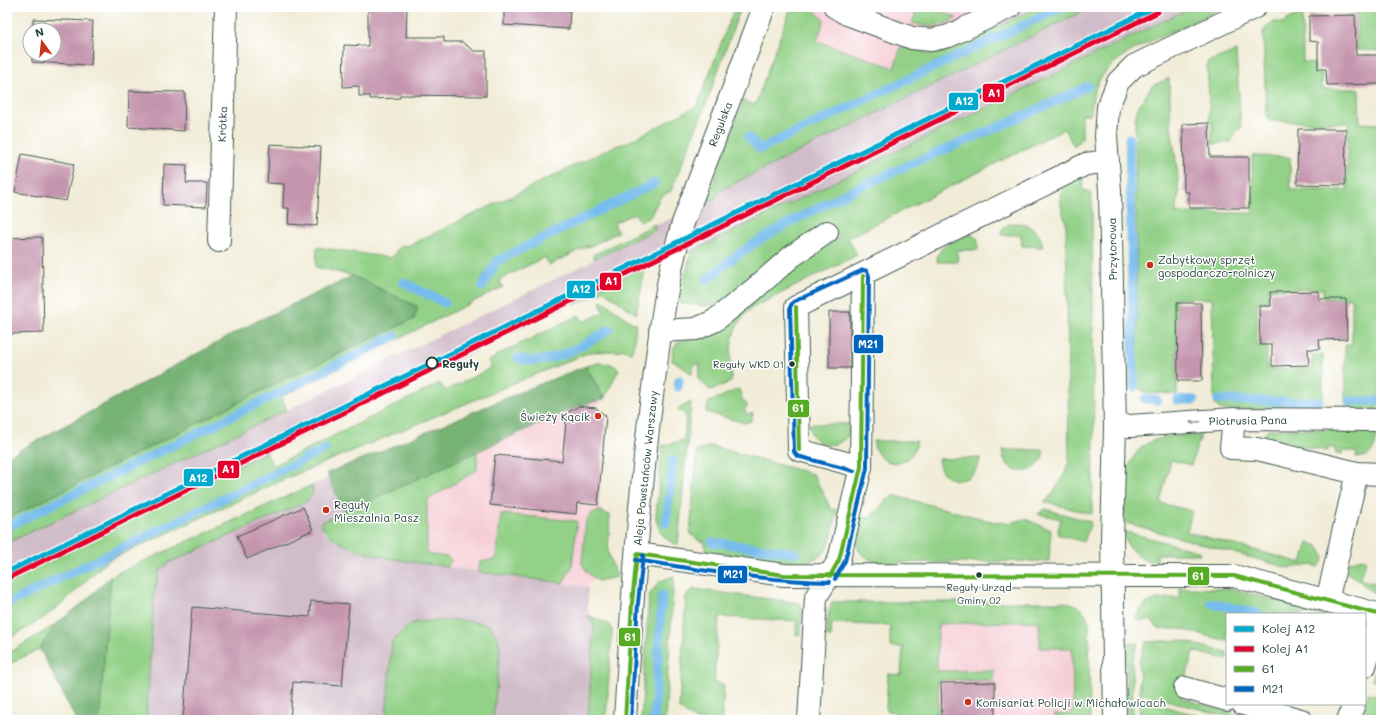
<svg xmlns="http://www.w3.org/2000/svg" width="1388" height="727" viewBox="0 0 1388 727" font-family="Mali,sans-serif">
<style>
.built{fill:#f6cfd6}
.industrial{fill:#d1bdc9}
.green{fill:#93d188;stroke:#59875e}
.forest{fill:#76b374;stroke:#4a7854}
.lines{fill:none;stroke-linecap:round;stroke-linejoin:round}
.stream{stroke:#76bced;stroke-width:9}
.building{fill:#c595ae}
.minor-casing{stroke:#3e574c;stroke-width:24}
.minor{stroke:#fff;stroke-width:22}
.bus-1-casing{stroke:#fff;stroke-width:7}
.bus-2-casing{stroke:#fff;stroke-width:7}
.bus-1{stroke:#58ac25;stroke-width:4}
.bus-2{stroke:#0065bd;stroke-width:4}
.rail-1-casing{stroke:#fff;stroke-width:8}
.rail-2-casing{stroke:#fff;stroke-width:8}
.rail-1{stroke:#00a9ce;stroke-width:5}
.rail-2{stroke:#e4002b;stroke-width:5}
.oneway{fill:#8f9e9a}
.poi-dot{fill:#c8321e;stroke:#fff;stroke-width:1.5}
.stop-dot{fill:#fff;stroke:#1f3d34;stroke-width:2}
.bus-dot{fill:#1f3d34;stroke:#fff;stroke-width:1.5}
.labels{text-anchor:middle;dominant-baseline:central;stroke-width:3;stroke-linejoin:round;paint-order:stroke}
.bus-label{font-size:10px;fill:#1f3d34;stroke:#fff;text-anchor:end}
.street-label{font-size:11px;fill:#1f3d34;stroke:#fff}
.poi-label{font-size:11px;fill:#1f3d34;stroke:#fff;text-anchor:start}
.stop-label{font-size:11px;font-weight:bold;fill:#1f3d34;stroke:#fff;text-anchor:start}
.line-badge{stroke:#fff;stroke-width:1.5}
.badge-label{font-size:11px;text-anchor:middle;font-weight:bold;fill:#fff}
</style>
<rect width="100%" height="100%" fill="#fff"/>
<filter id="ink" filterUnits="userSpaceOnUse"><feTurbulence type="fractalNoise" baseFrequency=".025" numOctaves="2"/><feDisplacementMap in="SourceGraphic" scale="8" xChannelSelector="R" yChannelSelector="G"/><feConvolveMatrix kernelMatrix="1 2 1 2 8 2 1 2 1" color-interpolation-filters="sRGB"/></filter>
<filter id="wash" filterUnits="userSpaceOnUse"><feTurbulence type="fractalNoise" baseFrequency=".012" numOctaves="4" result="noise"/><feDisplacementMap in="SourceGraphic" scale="16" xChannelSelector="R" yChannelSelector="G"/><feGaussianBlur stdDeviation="0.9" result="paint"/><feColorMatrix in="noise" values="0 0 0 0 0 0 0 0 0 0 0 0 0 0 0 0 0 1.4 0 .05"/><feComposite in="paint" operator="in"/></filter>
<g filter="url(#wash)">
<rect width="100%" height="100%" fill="#f1ecd7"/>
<path class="built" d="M799,7H1041L760,145Z
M604,399L596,408L606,416L601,475L582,485L581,504L602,506L596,579L588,584V587L494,574L381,556L320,523L578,406Z
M919,604H1045L1088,661L1089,720H920Z"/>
<path class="industrial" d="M1091,7H1192L691,252L693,245L647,267L646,265L573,301L574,303L7,580V543L287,410L655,230L653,227L715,199L718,191Z
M328,478L344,512L320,523L324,532L335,541L353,549L381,556L448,567L588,587V615L594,625L588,720H99L111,576Z"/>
<path class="green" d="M735,7H741L706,104L671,191L660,197L650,217L640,222L635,213L614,223L618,232L589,247L588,246L549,265L545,257L499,280L503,287L281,397L287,410L7,543V519L285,379L414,319L418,307L353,276L316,267L317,247L392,258L399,247L410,245L615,146L626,143L697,106Z
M791,7H811L824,20L817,41L894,68L901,47L932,54L952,49L1037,7H1091L719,191L715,199L707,201L743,101L755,105Z
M918,7H930L957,18C943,26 928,28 912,23Z
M1192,7H1224C1207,15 1191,23 1174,31C1136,48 1090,64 1091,114H1082V138L1074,146L1064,129L848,238L857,255L750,309C727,333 731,352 731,382L710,390L698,379L700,364H694L692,374L676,362L672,361L673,349L678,342L715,331L778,279L840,236L833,231L726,302L705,306L679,303L691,252Z
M1354,7H1381V61V51L1357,50V13H1355Z
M1302,12L1303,62L1314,63L1315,73L1322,74V89H1359L1360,123L1381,124V405L1374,410H1351L1345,403V345H1352V298H1323V289H1268V302H1257V346H1267V369H1312V355H1323V399L1318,408L1221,410L1215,405L1214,398L1212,299L1175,298V301L1177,303V394L1146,393L1138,388L1135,120L1138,107L1152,86L1169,78C1170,93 1170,108 1171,124C1173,150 1184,188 1175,213H1253L1252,156L1290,157L1291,190H1347L1348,123L1270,121L1266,113L1263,32C1267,24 1274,20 1282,23Z
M1236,51L1241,128L1235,133L1231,142L1212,144V122H1210L1207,62Z
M1076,179H1084L1082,189L1090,193L1092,201L1094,445L1092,514L1045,502C1057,488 1065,477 1069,460L1066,223C1060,203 1054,192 1076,179Z
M1016,223C1032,225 1040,231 1043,247L1022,246L1021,235H1001L1002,229L1009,224Z
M655,224L656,226L654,227L655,230L594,259L593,255Z
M967,235H972L978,239V250H957L958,262H937C936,245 955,241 967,235Z
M646,265L636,314L604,291L574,305L573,301Z
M603,301L633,323H636L634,345L631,353L622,349L618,351L591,352L580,356L285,479L107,561L66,600L45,617L7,640V580L266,452L273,466L440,383L445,391L491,368L488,361L495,358V356L579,315L583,322L604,312L600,302Z
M599,363L611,364L619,369L604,399L586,366Z
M739,389L742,399L748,406L744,410L748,415L752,413L753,414L751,421L745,423L706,412L709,402Z
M691,402L678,545C664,540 658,532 656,517L662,446L684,440L686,415L678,409Z
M810,424H852C848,453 808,450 810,424Z
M1268,429L1381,430V438H1376C1375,450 1370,459 1356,457L1357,452L1343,450L1342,454L1335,453L1336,449L1328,447V451L1266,440L1264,434Z
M1201,435L1191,465L1171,460L1160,503L1192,511L1187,532L1302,563L1308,542L1318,546L1324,556L1323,561L1318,567L1311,565L1288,568L1123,522C1125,494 1121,451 1155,440C1169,435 1187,436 1201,435Z
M873,441H917C913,470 877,470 873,441Z
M711,446L813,474L831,509L837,510C831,538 832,559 799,563L705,551V542L698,540L690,533L697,451Z
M1002,450H1044C1042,478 1004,479 1002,450Z
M477,451V470L429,499L427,503V552L431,555L448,557L451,560L448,567C414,561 335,557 320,523Z
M980,458C977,487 940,487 938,459Z
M312,485L313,493L306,502L170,562L159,571L154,596L146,720H99L111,576Z
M892,495L995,522L1009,523L1025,519L1051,530L1049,561L878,563C851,553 855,540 861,517L869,518Z
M1045,509L1091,522L1084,542L1057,534L1061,519L1038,514Z
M599,511L610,515L608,553L617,577L598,581L587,572L582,563L586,520L592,513Z
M501,514L577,521L572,566L563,583L479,572L480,562L496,559Z
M1123,531L1201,552L1200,554H1157V562C1139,560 1126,550 1123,531Z
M1361,558L1366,560L1360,579L1381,585V595C1364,591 1363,580 1348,574L1346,569L1349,562Z
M674,576L665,720H641L649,595L660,581Z
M1180,588L1233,589L1326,614H1227V641L1181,629H1159L1151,620L1139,621L1136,617C1145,597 1161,598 1180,598Z
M693,589L800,603L802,610L801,635H796L797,621L719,617L714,683L724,684L722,720H696L679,709L686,596Z
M832,602H1064C1077,603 1086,610 1089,623L1090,720H1058L1054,715L1073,714L1072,648H1040L1039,621L938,624L937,671L994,670L993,680H938V720H895L896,712L888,711L886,708L888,674L901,675L903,647H890V626L832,623L831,637H827L828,616Z
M588,615L610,625L612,631L606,720H588L594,625Z
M452,620L470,621L489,625L498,638L500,650L493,720H386L392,642L408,626L415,622Z
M55,625L40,649L7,665V654Z
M1180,640L1227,653V660L1193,651L1181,698L1242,716L1241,720L1140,693L1139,662L1146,642Z
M1138,643L1132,661L1133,720H1127L1126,644Z
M1381,653V683L1372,680Z
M1368,693L1381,696V714L1374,713L1372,720H1368C1363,710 1366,703 1368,693Z
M1139,699L1141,700L1200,716L1193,720H1140Z"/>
<path class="forest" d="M353,276L418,307L414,319L285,379L7,519V457L257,321Z
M586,366L604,399L578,406L344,512L327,473C414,439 499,399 586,366Z
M111,576L99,720H76L40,649L55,625L85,601Z"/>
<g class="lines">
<path class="stream" d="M748,137L760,149L1062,7
M1129,138L1134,387
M707,280C738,251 772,232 810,212C900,164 997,131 1088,86
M403,282L445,303
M482,287L497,261L655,183
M518,358C547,369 585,344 610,329
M678,387L679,380
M1145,399L1157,400
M1177,400H1194
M1218,400L1319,402
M1349,401H1379
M666,523L673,461
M7,527L395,336
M712,542L796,553
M1211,603L1259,614
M7,604L325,449
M654,720L662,595"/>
</g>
<g id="blocks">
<path class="building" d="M368,7H407L406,37H444V42H462L474,51H486V96L400,95V98L370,99V96H359V86L343,87L344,45L368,46Z
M504,7H570L569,29L504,25Z
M1355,15L1356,55H1379V84L1327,85L1326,69H1318V42L1309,41V16Z
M33,19L93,21L91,65L32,62V54H54V30H33Z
M129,91L185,92L184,131L128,127Z
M1209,123L1210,157H1249V208H1189V192H1184L1183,124Z
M1298,129H1346L1345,185L1297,184Z
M270,144L321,147L317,226L288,224L289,208H283L284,184L267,183Z
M22,154L74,164L66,201L15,192Z
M164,164L187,165L186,183H207L206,207L163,205Z
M42,237L44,333L7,334V238Z
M1319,291V299H1346L1347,339L1319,340L1320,349H1308L1309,365L1272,366V345H1260L1259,306H1271L1270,292Z
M1177,303H1201L1202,381H1178Z
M829,312H850V368H829Z
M579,406L596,408L606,416L598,505L577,503L576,514L490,505L495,455L562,461L567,413Z
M303,507L313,530L247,559L237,536Z
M311,601L349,604L342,686L293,682L290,720H183L192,607L310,617Z
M995,682V720H942L941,683Z"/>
</g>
</g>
<g filter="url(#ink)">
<use href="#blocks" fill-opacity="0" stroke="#3e574c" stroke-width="1"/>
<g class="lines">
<defs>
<path id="minor" d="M835,7L847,14L912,38L931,40L949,36L1010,7
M219,241L226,7
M660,331L696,329L714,321L752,291L791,257L827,232
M1234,419L1231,448L1257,449L1357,473L1327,601
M1115,427L1234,419L1381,420
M861,467L799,450L796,307L1086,164L1108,161
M1357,473L1381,474
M637,554L784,575L1234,576L1381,615
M1365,666L1380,615
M1185,688L1227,700
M1243,704L1301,720
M625,720C632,606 639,493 654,380C661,327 667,274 683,223L764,7
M809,720L816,597L839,560L861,467L863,276
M1115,720L1112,540L1115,427L1110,191L1106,136L1108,107L1118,82L1134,66L1255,7
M1348,720L1354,704"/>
</defs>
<use href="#minor" class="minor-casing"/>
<use href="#minor" class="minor"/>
<defs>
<path id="bus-1" d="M796,307L799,450
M637,554L784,575L1234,576L1381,615
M830,576L839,560L861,467L863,276
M625,720L632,603L637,554"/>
<path id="bus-2" d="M854,471L797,456L794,452L790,307L793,302L863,270L867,271L869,276L867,467
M636,560C702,570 763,581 830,582
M835,579L845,561L867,468
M631,720L638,603L643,555"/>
</defs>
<use href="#bus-1" class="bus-1-casing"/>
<use href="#bus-2" class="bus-2-casing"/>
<use href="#bus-1" class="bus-1"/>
<use href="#bus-2" class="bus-2"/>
<defs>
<path id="rail-1" d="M7,572L1155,7"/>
<path id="rail-2" d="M10,577L1158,12"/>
</defs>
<use href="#rail-1" class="rail-1-casing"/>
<use href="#rail-2" class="rail-2-casing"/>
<use href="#rail-1" class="rail-1"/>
<use href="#rail-2" class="rail-2"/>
</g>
<defs><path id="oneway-solid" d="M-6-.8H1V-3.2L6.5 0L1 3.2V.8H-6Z"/></defs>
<use class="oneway" href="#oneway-solid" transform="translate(1195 422) rotate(176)"/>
</g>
<g class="poi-dot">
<circle cx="1150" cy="265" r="4"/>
<circle cx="598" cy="416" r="4"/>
<circle cx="326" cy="510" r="4"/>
<circle cx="968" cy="702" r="4"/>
</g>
<circle class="stop-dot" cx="432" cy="363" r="5.5"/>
<g class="bus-dot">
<circle cx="792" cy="364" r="3.5"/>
<circle cx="979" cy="575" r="3.5"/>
</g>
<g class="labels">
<g class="bus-label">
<text x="784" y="364">Reguły WKD 01</text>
<text x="979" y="587" text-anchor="middle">Reguły Urząd<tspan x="979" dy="13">Gminy 02</tspan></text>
</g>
<g class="street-label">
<text transform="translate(222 124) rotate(-88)">Krótka</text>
<text transform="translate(720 124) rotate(-69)">Regulska</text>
<text transform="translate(1112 249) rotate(-91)">Przytorowa</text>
<text transform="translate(1248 420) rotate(-1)">Piotrusia Pana</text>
<text transform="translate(645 468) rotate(-84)">Aleja Powstańców Warszawy</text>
</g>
<g class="poi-label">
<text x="1158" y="259">Zabytkowy sprzęt<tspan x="1158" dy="13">gospodarczo-rolniczy</tspan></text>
<text x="590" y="416" text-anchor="end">Świeży Kącik</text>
<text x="334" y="504">Reguły<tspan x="334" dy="13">Mieszalnia Pasz</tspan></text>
<text x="976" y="702">Komisariat Policji w Michałowicach</text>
</g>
<g class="stop-label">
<text x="442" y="363">Reguły</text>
</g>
</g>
<g class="line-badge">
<rect x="982" y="83" width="23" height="20" rx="4" fill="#e4002b"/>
<rect x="948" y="92" width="31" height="19" rx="4" fill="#00a9ce"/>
<rect x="599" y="272" width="23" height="19" rx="4" fill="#e4002b"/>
<rect x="566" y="280" width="30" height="19" rx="4" fill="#00a9ce"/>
<rect x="853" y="334" width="31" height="20" rx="4" fill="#0065bd"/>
<rect x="787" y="399" width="23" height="19" rx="4" fill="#58ac25"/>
<rect x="217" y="460" width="23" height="19" rx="4" fill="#e4002b"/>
<rect x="183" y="468" width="31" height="19" rx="4" fill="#00a9ce"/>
<rect x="717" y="565" width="31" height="19" rx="4" fill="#0065bd"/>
<rect x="1187" y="566" width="23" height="20" rx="4" fill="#58ac25"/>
<rect x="618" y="627" width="23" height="20" rx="4" fill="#58ac25"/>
</g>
<g class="badge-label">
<text x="994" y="97">A1</text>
<text x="964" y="105">A12</text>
<text x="611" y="285">A1</text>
<text x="581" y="293">A12</text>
<text x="868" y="348">M21</text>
<text x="798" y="412">61</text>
<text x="228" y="473">A1</text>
<text x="198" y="482">A12</text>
<text x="733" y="578">M21</text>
<text x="1198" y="580">61</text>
<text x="630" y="641">61</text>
</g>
<rect width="1388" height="727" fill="none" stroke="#fff" stroke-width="24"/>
<rect x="1226" y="613" width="140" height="92" fill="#ffffff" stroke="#a5b1ae"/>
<rect x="1234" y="626" width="20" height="6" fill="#00a9ce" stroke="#a5b1ae"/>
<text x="1262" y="633" font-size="12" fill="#1f3d34">Kolej A12</text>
<rect x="1234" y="646" width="20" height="6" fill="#e4002b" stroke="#a5b1ae"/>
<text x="1262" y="653" font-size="12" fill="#1f3d34">Kolej A1</text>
<rect x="1234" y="666" width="20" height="6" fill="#58ac25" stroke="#a5b1ae"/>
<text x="1262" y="673" font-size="12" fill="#1f3d34">61</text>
<rect x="1234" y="686" width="20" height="6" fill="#0065bd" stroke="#a5b1ae"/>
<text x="1262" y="693" font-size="12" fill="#1f3d34">M21</text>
<g transform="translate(42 42) rotate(345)"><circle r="19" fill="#ffffff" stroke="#a5b1ae"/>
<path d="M0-3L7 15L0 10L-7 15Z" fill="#c8321e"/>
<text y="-6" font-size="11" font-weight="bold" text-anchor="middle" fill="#1f3d34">N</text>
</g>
</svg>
